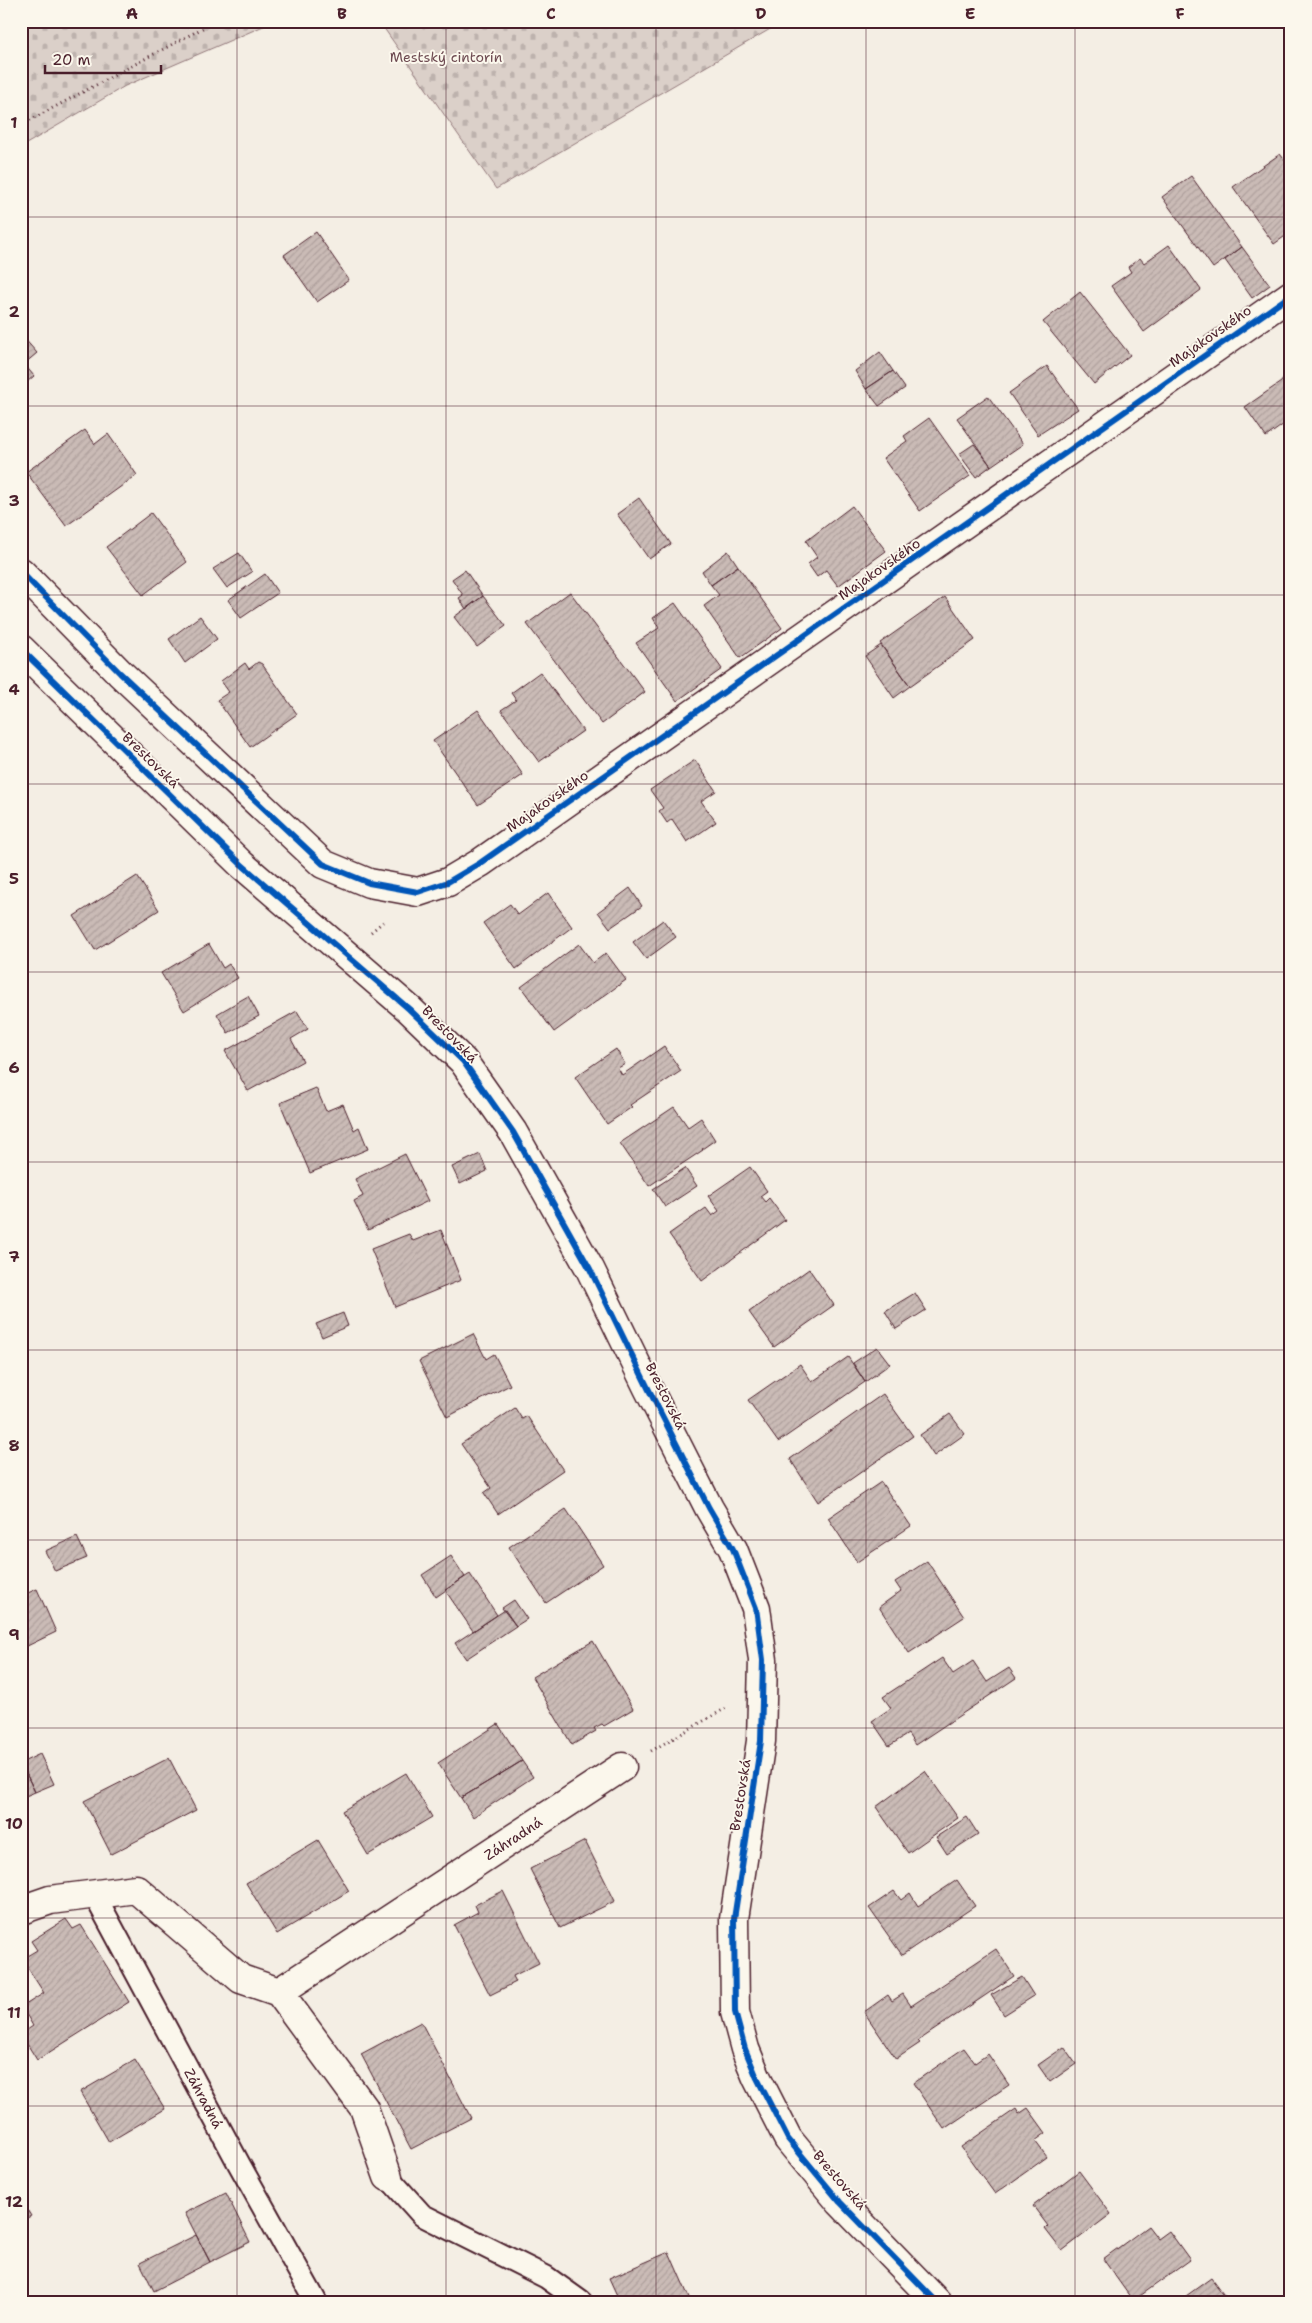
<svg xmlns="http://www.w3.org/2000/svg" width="1312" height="2323" viewBox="0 0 1312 2323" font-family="'Shantell Sans',sans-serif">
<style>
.cemetery{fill:url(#cemetery-stones);stroke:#92787a}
.building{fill:url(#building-hatch);stroke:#4a1f2b}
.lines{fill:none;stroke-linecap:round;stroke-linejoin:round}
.service-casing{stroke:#4a1f2b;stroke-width:25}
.minor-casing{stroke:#4a1f2b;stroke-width:31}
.tertiary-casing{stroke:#4a1f2b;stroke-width:31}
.path{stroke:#4a1f2b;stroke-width:3;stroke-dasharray:1 4;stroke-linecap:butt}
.service{stroke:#fbf7ec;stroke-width:21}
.minor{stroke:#fbf7ec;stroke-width:28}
.tertiary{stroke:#fbf7ec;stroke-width:28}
.cycleway-casing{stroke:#fbf7ec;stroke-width:9}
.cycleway{stroke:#0057b8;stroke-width:6}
.grid{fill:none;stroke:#4a1f2b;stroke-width:1;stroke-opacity:0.55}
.labels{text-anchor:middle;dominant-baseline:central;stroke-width:4;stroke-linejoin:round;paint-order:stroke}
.park-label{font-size:14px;fill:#6e4b52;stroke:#fbf7ec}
.street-label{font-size:14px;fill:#4a1f2b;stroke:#fbf7ec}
.neatline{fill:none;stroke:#4a1f2b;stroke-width:2}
.grid-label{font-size:16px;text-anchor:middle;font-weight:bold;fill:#4a1f2b}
</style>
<defs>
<pattern id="cemetery-stones" width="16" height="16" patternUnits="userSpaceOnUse" patternTransform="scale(1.25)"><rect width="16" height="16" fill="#dbd0c9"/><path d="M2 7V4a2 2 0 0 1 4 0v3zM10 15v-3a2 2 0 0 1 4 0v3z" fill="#bdb2ad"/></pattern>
<pattern id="building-hatch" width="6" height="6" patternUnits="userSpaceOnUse" patternTransform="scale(1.25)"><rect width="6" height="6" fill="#cabbb6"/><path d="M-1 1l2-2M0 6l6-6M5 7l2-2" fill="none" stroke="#afa09d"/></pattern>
</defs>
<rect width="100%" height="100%" fill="#f4eee4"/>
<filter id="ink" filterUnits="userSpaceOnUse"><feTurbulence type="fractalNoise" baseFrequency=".02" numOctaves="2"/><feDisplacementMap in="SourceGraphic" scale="10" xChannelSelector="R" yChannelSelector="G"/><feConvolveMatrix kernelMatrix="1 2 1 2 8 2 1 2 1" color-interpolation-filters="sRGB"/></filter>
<g filter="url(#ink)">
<path class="cemetery" d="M21,21H275L125,86L21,147Z
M379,21H784L496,189Z"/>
<path class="building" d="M1280,154L1291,168V232L1274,244L1233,187Z
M1191,176L1242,247L1213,268L1162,197Z
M316,232L349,280L317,302L284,255Z
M1169,245L1201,290L1144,332L1111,286L1131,272L1128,267L1140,258L1144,263Z
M1242,247L1270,285L1252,298L1225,260Z
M1080,292L1130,355L1094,384L1043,322Z
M23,337L37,353L24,364L34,376L21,387V338Z
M880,352L893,371L866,389L855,371Z
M1047,366L1078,409L1038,435L1009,393Z
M1291,368V419L1266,437L1245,407L1281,382Z
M893,371L905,388L879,406L866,389Z
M988,396L1023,444L991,466L957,418Z
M929,418L970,476L920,511L883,458L907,441L904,436Z
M85,430L95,444L108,434L137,475L66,526L26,472Z
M974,444L991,466L976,477L959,454Z
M639,498L671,544L649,559L617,514Z
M852,506L886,551L838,586L826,570L817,577L808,564L817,557L806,541Z
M151,513L187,562L143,595L106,547Z
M728,551L738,566L711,585L702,571Z
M239,553L252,572L227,588L213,569Z
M738,566L782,628L740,658L704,606L719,595L711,585Z
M465,570L483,596L466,609L459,598L463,595L452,579Z
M265,574L278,593L241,618L228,600Z
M570,592L645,692L602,724L527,624Z
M483,596L506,626L477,647L454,617Z
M945,597L975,640L910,686L880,643Z
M675,603L722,669L677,701L636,643L659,628L653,618Z
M200,616L217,639L185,663L169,639Z
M881,645L910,686L894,698L865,656Z
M258,662L262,664L297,714L250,747L217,700L229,692L221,681L245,663L249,669Z
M540,672L583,731L539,762L501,710L516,700L511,693Z
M478,710L523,775L478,805L433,741Z
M695,760L716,791L701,801L716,822L687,842L672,819L667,823L659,811L663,808L650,790Z
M137,876L159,910L95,950L74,916Z
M630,888L642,906L610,928L598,912Z
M548,893L572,927L516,969L483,923L510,904L518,915Z
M663,920L676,937L646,959L633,942Z
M209,944L223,968L229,964L238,978L184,1011L161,973Z
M579,944L593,963L606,953L626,980L554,1032L521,987Z
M248,996L259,1016L228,1033L217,1014Z
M297,1011L308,1029L291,1039L303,1061L248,1091L225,1051Z
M664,1046L681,1071L630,1105L632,1107L607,1124L575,1077L616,1049L625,1064L618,1068L622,1075Z
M316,1088L326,1111L343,1104L354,1130L359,1127L368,1149L310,1173L280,1103Z
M674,1107L688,1127L701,1118L715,1140L702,1149L703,1150L649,1186L620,1143Z
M405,1154L428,1201L368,1230L354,1201L363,1196L355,1179Z
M480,1154L487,1171L460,1184L452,1167Z
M750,1167L767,1191L760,1196L765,1202L769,1198L785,1220L702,1281L669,1234L706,1208L712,1216L719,1211L708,1196Z
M685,1168L697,1186L665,1207L653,1189Z
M441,1230L461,1280L395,1307L371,1249L409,1234L413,1241Z
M809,1269L834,1305L774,1347L749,1312Z
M915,1293L926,1310L896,1329L885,1311Z
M343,1313L348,1326L322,1337L316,1324Z
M473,1334L486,1359L494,1354L510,1385L447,1417L419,1361Z
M877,1347L890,1364L865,1382L853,1363Z
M848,1357L865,1382L778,1442L748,1400L800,1364L812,1382Z
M883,1394L913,1436L818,1502L790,1459Z
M515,1408L522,1419L527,1416L563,1470L498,1514L484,1493L491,1488L461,1444Z
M950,1414L965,1434L934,1456L920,1435Z
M881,1482L911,1526L857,1562L828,1518Z
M566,1509L603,1565L546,1603L509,1547Z
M77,1537L87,1558L55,1571L45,1551Z
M451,1556L465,1577L436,1597L422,1575Z
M927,1561L964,1617L909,1653L879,1607L901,1591L895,1582Z
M470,1574L497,1615L473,1631L445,1590Z
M37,1589L56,1632L21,1649V1596Z
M514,1600L527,1619L516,1626L502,1608Z
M505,1610L516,1626L466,1659L455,1643Z
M593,1641L633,1709L604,1726L602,1724L594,1728L596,1731L572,1745L532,1677Z
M942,1658L953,1674L973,1661L987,1682L1009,1668L1016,1678L915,1745L908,1734L889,1746L872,1721L891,1708L883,1697Z
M498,1724L522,1761L461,1798L438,1763Z
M40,1754L54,1784L35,1792L21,1763Z
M169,1758L196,1810L111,1854L84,1801Z
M522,1761L533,1777L473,1817L461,1798Z
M21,1763L35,1792L21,1798Z
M925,1771L958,1818L908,1853L876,1807Z
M406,1773L432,1817L368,1855L342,1811Z
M967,1817L978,1834L947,1854L936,1837Z
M318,1840L349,1891L277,1934L246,1883Z
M585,1841L615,1901L560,1928L530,1869Z
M957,1880L975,1906L902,1955L869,1908L894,1891L901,1900L910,1893L918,1906Z
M503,1891L539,1963L513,1976L516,1982L490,1995L454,1925L478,1912L475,1905Z
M66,1919L73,1929L81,1925L129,2002L37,2060L21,2034L33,2026L22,2007L44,1993L22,1959L37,1950L31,1941Z
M996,1949L1014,1976L918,2041L920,2043L896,2059L864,2012L888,1995L892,2001L903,1994L911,2006Z
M1022,1977L1034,1996L1004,2015L991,1995Z
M421,2022L471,2118L411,2149L361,2054Z
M1064,2047L1076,2064L1050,2082L1038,2065Z
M964,2048L975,2063L988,2054L1009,2085L944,2129L913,2083Z
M135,2060L165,2109L109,2142L80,2092Z
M1028,2108L1046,2133L1035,2141L1047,2157L995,2194L961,2147L1016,2109L1019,2114Z
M1079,2171L1111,2214L1062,2251L1045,2229L1048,2226L1033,2206Z
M226,2193L250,2242L210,2262L185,2213Z
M21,2200L31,2216L21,2221Z
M1148,2226L1158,2239L1169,2231L1190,2260L1133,2301L1103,2259Z
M196,2235L210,2262L154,2291L140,2263Z
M669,2252L691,2302H620L609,2278Z
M1211,2278L1229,2302H1180L1186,2296Z"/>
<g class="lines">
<defs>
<g id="service">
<path id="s1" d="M94,1894L239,2164L316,2302"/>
<path d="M388,2177L422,2215L546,2277L581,2302"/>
</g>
<g id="minor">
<path d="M21,572L120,673L323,864L369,883L418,892L448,882L480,863L1291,295"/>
<path d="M21,1910L50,1900L136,1889L241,1979L279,1992L364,2108L388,2177"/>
<path id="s2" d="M279,1992L622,1767"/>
</g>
<path id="tertiary" d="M21,649L241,864L409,1009L463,1061L513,1132L590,1269L648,1388L709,1508L733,1549L756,1608L763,1660L761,1741L734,1919L735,2012L745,2049L757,2078L788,2139L840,2202L937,2302"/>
</defs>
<use href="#service" class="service-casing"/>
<use href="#minor" class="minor-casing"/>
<use href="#tertiary" class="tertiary-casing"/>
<path class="path" d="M21,125L216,21
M371,932L383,922
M651,1751L728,1707"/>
<use href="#service" class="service"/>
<use href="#minor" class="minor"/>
<use href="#tertiary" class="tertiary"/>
<defs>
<path id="cycleway" d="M21,572L120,673L323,864L369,883L418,892L448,882L480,863L1291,295
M21,649L241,864L409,1009L463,1061L513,1132L590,1269L648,1388L709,1508L733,1549L756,1608L763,1660L761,1741L734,1919L735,2012L745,2049L757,2078L788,2139L840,2202L937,2302"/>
</defs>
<use href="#cycleway" class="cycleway-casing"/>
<use href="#cycleway" class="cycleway"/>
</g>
</g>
<path class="grid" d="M237,21V2302M446,21V2302M656,21V2302M866,21V2302M1075,21V2302M21,217H1291M21,406H1291M21,595H1291M21,784H1291M21,972H1291M21,1162H1291M21,1350H1291M21,1540H1291M21,1728H1291M21,1918H1291M21,2106H1291"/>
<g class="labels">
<g class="park-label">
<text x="446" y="57">Mestský cintorín</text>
</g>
<g class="street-label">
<text transform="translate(1210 336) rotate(-35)">Majakovského</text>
<text transform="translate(879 569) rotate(-35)">Majakovského</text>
<text transform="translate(151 760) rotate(44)">Brestovská</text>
<text transform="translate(547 801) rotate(-35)">Majakovského</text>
<text transform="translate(450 1034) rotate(46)">Brestovská</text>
<text transform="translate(666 1396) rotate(63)">Brestovská</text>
<text transform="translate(740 1795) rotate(-81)">Brestovská</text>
<text stroke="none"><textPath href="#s2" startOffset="280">Záhradná</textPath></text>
<text stroke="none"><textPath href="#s1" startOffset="232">Záhradná</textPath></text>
<text transform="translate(840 2180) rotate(49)">Brestovská</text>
</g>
</g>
<rect width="1312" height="2323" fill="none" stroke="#fbf7ec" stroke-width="55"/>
<path d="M45 65v8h116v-8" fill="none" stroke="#4a1f2b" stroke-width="2.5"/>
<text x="52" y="65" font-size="15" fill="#4a1f2b" stroke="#fbf7ec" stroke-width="4" paint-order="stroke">20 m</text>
<rect x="28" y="28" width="1256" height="2268" class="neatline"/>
<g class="grid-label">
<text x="132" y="19">A</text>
<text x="342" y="19">B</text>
<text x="551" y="19">C</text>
<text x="761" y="19">D</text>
<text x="970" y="19">E</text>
<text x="1180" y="19">F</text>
<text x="14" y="128">1</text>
<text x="14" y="317">2</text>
<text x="14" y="506">3</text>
<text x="14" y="695">4</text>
<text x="14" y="884">5</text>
<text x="14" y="1073">6</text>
<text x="14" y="1262">7</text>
<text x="14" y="1451">8</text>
<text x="14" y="1640">9</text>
<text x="14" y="1829">10</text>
<text x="14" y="2018">11</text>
<text x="14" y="2207">12</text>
</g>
</svg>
